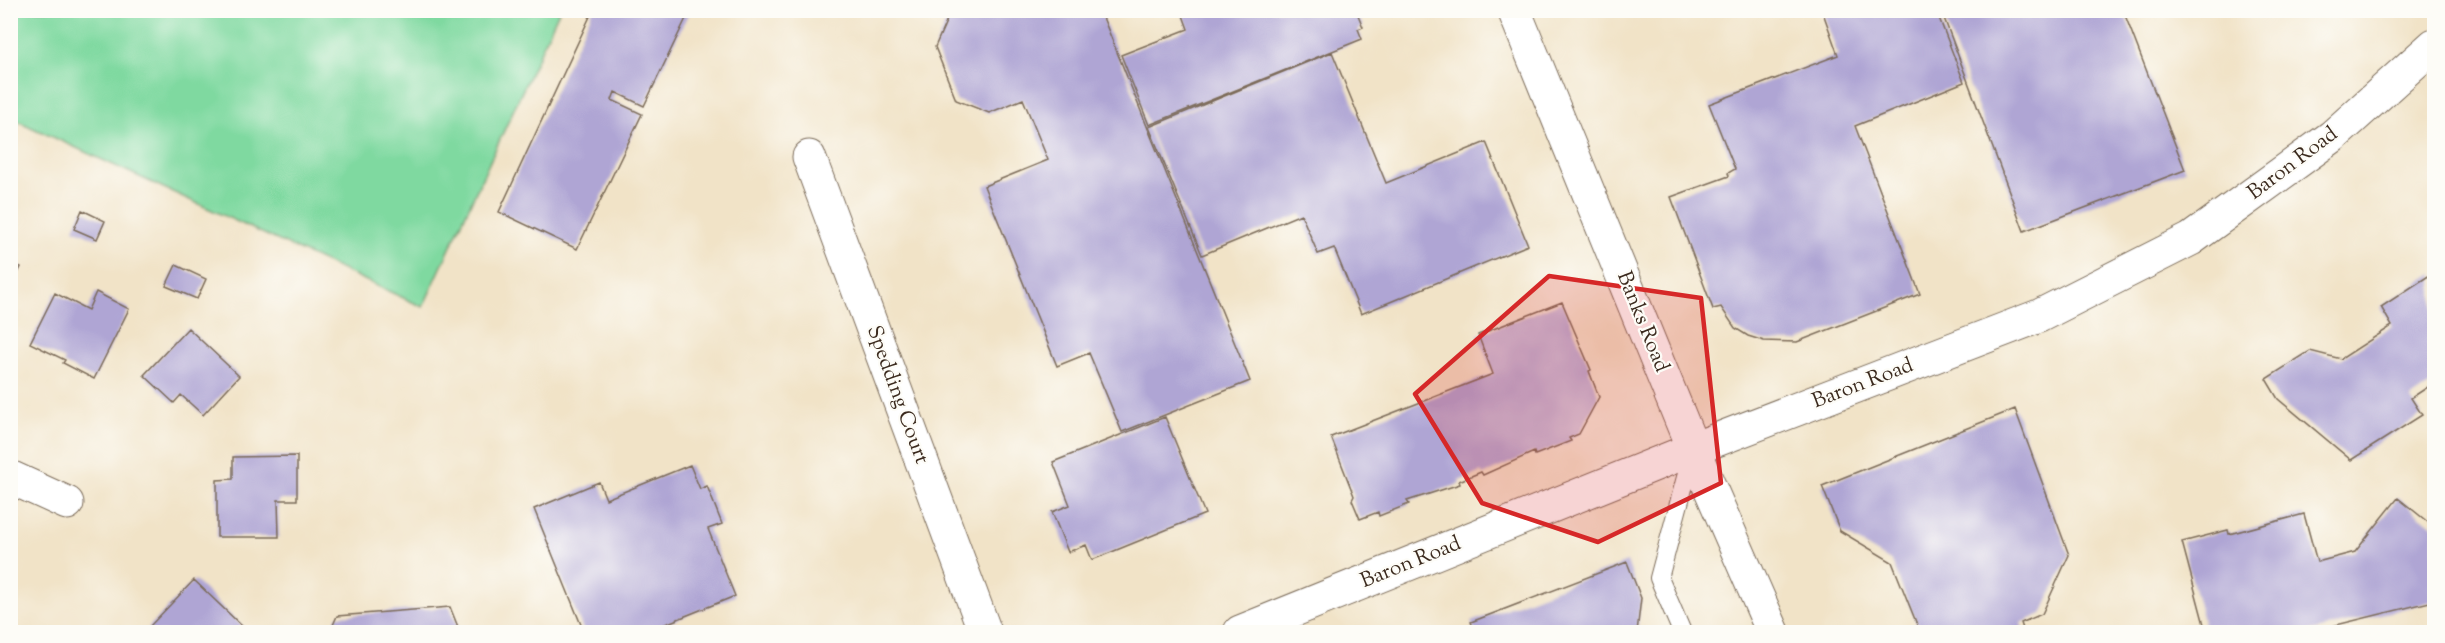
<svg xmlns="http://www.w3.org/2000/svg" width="2445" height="643" viewBox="0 0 2445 643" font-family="'Sorts Mill Goudy',serif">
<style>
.pitch{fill:#7fd9a0;stroke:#5d825f;stroke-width:1.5}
.building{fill:#afa5d4}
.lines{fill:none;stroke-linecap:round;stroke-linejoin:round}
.service-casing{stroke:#7b6b59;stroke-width:20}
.minor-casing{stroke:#7b6b59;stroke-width:35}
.tertiary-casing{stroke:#7b6b59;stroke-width:35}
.service{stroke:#fff;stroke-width:18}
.minor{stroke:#fff;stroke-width:33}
.tertiary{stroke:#fff;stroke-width:33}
.marked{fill:#d62828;fill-opacity:0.2;stroke:#d62828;stroke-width:4.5;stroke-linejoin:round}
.labels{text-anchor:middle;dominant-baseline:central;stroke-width:4.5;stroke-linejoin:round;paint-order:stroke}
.street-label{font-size:21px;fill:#3b2a1e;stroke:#fdfcf7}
</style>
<rect width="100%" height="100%" fill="#fdfcf7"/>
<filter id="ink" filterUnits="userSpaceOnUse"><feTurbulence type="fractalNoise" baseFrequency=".0167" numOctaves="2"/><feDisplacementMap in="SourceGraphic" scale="12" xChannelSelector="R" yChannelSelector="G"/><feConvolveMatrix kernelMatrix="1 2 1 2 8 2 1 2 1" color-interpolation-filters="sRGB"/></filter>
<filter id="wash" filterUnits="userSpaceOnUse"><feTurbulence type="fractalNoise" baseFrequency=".008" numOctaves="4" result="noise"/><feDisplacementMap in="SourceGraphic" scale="24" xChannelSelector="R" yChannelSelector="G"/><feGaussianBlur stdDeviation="1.35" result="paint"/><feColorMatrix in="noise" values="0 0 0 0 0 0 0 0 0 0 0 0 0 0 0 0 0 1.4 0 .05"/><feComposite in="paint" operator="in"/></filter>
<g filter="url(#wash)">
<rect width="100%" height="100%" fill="#f1e3c7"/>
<path class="pitch" d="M11,10H559V11L423,307L11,118Z"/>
<g id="blocks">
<path class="building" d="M593,10H690L644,106L615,92L612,100L642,114L577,249L499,212Z
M934,10H1100L1250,381L1122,432L1089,353L1057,366L984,186L1048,160L1023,99L989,113L956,100L935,47L948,17Z
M1181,10H1356L1363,27L1358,29L1362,39L1149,125L1121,55L1188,29Z
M1822,10H1936L1964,82L1855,126L1920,294L1797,342L1764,341L1748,336L1735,328L1721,307L1713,309L1671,197L1729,176L1728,173L1735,169L1709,104L1838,55Z
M1941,10H2123L2185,170L2024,231Z
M1332,52L1386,183L1486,142L1528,245L1361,314L1334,248L1318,254L1301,214L1202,255L1149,127Z
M82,210L105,221L97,239L74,229Z
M10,262L21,267L10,289Z
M176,265L206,279L197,299L166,286Z
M2433,273L2434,383L2411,398L2422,415L2351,460L2278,399L2266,379L2310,351L2341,359L2392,326L2381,307Z
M96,292L129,309L94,379L63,363L65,360L30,343L55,293L88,310Z
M1562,302L1591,370L1589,371L1599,397L1579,434L1569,438L1571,441L1535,455L1534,452L1483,475L1481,472L1459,481L1460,484L1407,501L1409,504L1379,516L1378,512L1360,519L1352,500L1354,496L1331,437L1493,374L1478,335Z
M188,328L239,376L203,415L181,395L174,403L144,375Z
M2015,409L2069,555L2042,614L2021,623L2024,632H1920L1892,562L1840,531L1822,486Z
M1165,417L1205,514L1092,560L1086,545L1068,552L1052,512L1070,505L1053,462Z
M297,456V500H278L279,537H217V480L233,479V457Z
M690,465L700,489L707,486L722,524L708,529L735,596L658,627L660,632H584L534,509L599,482L606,499Z
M2398,498L2434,527V601L2308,632H2206L2182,542L2228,530L2229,534L2304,514L2317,562L2355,552Z
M1627,562L1641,598L1637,632H1475L1471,622Z
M194,580L245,629L241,632H154L148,628Z
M450,607L460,632H330L337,616Z"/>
</g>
</g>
<g filter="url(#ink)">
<use href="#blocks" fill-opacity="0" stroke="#7b6b59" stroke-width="1.5"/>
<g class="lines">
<defs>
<path id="service" d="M1682,632L1659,578L1693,451"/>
<path id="minor" d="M1514,10L1693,449
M809,157L985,632
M10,477L67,503"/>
<path id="tertiary" d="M1693,449L1773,632
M1240,632L1693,449L2039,316L2191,239L2333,136L2434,45"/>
</defs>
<use href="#service" class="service-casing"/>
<use href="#minor" class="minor-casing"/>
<use href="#tertiary" class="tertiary-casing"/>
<use href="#service" class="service"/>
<use href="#minor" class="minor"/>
<use href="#tertiary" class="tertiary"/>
</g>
</g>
<path class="marked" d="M1549,276L1701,298L1721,483L1598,542L1482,503L1415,394Z"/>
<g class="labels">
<g class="street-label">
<text transform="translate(2293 164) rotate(-37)">Baron Road</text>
<text transform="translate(1642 322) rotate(68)">Banks Road</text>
<text transform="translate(1863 384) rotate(-21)">Baron Road</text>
<text transform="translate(897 395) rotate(70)">Spedding Court</text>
<text transform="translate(1411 563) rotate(-22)">Baron Road</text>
</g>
</g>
<rect width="2445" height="643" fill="none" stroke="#fdfcf7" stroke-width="36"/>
</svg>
